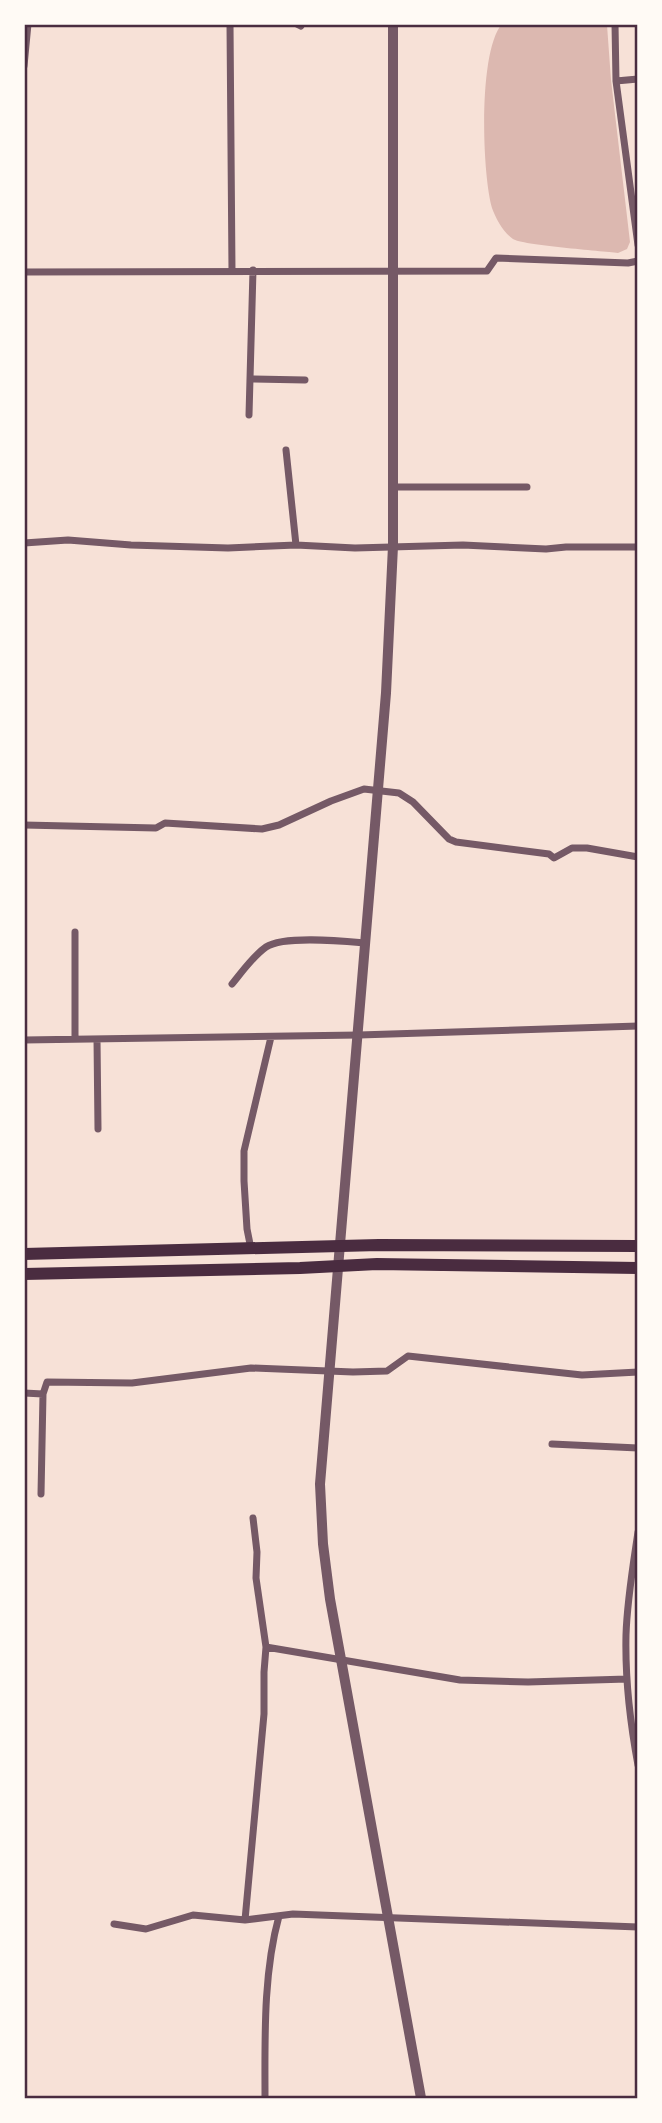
<svg xmlns="http://www.w3.org/2000/svg" width="662" height="2123" viewBox="0 0 662 2123" font-family="'Asap Condensed',sans-serif">
<style>
.water{fill:#dcb8b0}
.lines{fill:none;stroke-linecap:round;stroke-linejoin:round}
.minor{stroke:#755966;stroke-width:7}
.tertiary{stroke:#755966;stroke-width:10}
.secondary{stroke:#4a2c40;stroke-width:12}
.neatline{fill:none;stroke:#4a2c40;stroke-width:2.5}
</style>
<rect width="100%" height="100%" fill="#f7e1d7"/>
<path class="water" d="M502,24L607,25L611,80L630,242L627,249L618,253C602,251 521,245 513,239C503,232 496,219 492,208C482,173 478,51 502,24Z"/>
<g class="lines">
<path class="minor" d="M230,24L232,271
M297,24L301,26
M615,24L616,81L638,245
M24,66L28,24
M616,81L638,79
M24,272L487,271L496,258L628,263L638,261
M250,379L305,380
M249,415L253,270
M286,450L296,545
M392,487H527
M24,543L68,540L131,545L228,548L296,545L355,548L463,545L546,549L566,547H638
M24,825L156,828L165,823L262,829L279,825L331,801L364,789L399,793L413,802L449,839L456,842L549,854L554,858L572,848H587L638,857
M75,932V1039
M232,984C242,972 253,956 266,947C284,935 343,941 365,943
M97,1039L98,1129
M24,1040L359,1035L638,1026
M251,1249L247,1229L244,1181V1151L271,1037
M24,1393L43,1394L47,1382L132,1383L251,1368L353,1372L387,1371L408,1356L582,1375L638,1372
M552,1444L638,1448
M41,1494L43,1394
M638,1532C633,1566 627,1601 626,1635C625,1679 630,1722 638,1765
M266,1647L460,1680L528,1682L627,1679
M245,1920L264,1714V1672L266,1647L256,1578L257,1552L253,1518
M114,1924L146,1929L193,1915L245,1920L293,1914L638,1927
M265,2098C265,2039 263,1974 279,1916"/>
<path class="tertiary" d="M393,24V546L386,693L320,1484L323,1544L330,1599L421,2098"/>
<path class="secondary" d="M24,1254L379,1245L638,1246
M24,1274L300,1268L377,1264L638,1268"/>
</g>
<rect width="662" height="2123" fill="none" stroke="#fffaf5" stroke-width="52"/>
<rect x="26" y="26" width="610" height="2071" class="neatline"/>
</svg>
